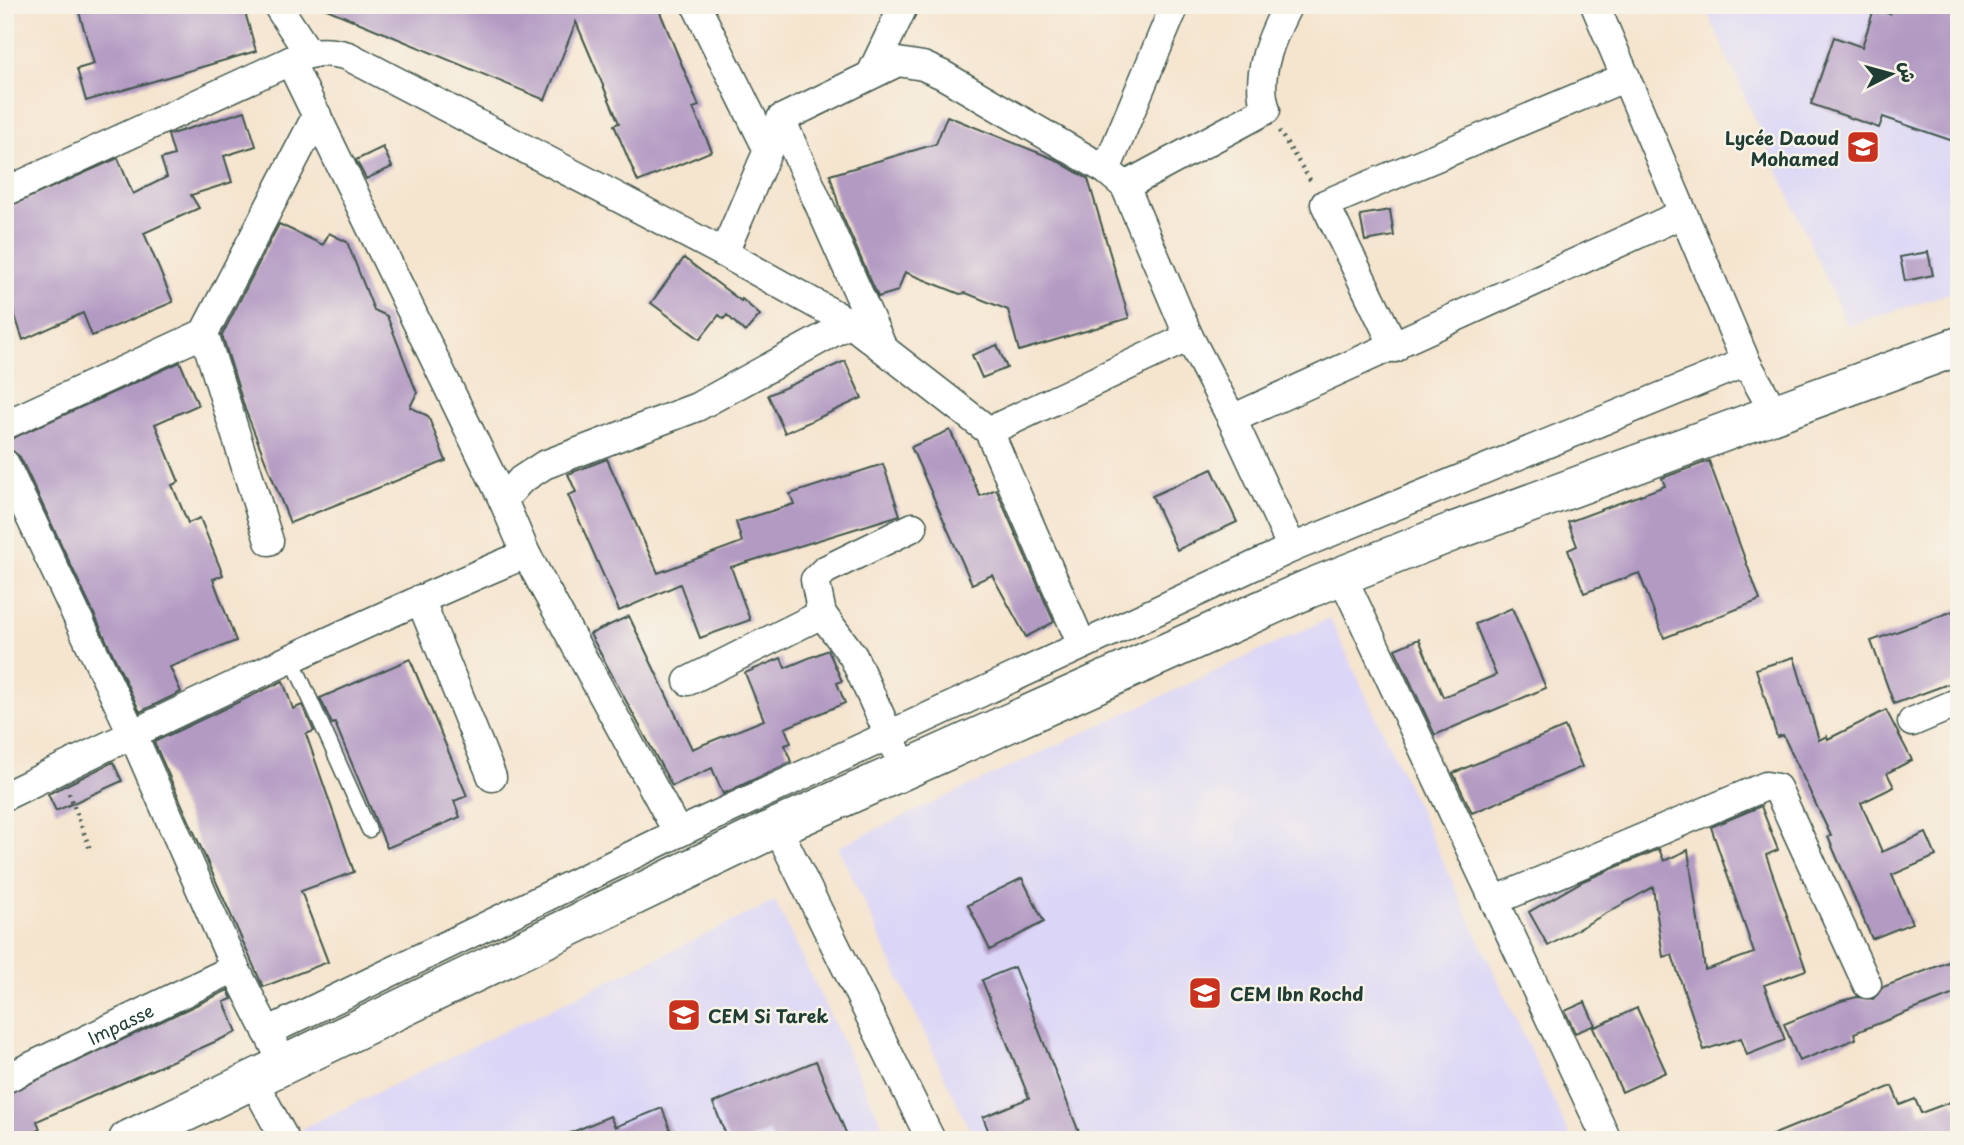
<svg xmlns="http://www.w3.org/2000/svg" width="1964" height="1145" viewBox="0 0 1964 1145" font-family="'Playpen Sans','Playpen Sans Arabic',sans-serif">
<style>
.built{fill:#dbd6f7}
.building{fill:#b29ac3}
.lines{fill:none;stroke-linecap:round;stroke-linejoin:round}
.lane-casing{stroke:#3f564b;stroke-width:17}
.street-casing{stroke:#3f564b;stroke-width:31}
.secondary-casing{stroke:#3f564b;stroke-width:41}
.path{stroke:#3f564b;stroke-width:4.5;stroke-dasharray:2 5;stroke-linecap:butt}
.lane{stroke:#fff;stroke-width:14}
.street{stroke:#fff;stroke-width:28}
.secondary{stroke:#fff;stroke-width:38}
.labels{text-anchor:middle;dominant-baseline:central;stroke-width:5;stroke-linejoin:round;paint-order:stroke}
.poi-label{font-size:18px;font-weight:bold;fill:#1f3d34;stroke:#f7f3e8;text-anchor:start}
.street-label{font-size:18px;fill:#1f3d34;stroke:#f7f3e8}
</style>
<rect width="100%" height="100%" fill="#f7f3e8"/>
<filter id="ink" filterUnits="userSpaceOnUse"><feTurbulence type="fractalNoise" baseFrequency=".0143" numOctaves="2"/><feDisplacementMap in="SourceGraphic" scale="14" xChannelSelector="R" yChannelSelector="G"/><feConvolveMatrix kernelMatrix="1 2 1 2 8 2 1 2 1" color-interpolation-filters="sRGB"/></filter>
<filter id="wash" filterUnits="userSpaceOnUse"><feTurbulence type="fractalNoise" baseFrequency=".00686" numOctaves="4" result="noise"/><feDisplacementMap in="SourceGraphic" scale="28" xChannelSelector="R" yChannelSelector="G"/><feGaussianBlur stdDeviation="1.57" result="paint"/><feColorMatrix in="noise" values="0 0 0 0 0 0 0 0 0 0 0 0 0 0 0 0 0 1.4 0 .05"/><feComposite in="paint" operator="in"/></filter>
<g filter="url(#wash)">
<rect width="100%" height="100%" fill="#f5e4ce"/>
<path class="built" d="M1704,5H1959V290L1847,326Z
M1330,618L1572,1140H974L838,847Z
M775,901L890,1140H306L301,1129Z"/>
<g id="blocks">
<path class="building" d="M77,5H243L256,51L86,101L77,69L94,64Z
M317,5H657L699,106L693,108L712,151L638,182L614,125L619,123L576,22L545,100Z
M1893,5H1959V143L1883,117L1879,128L1811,104L1834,37L1862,47L1874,9L1890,14Z
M245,111L256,146L224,156L232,182L191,195L199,208L144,233L173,302L92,336L83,313L23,340L5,285V208L118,158L133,194L167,177L161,159L174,155L168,135Z
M947,116L1054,159L1088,179L1129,318L1019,351L1008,310L966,293L960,294L905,272L898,291L878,297L841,213L830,175L936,144Z
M383,147L392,167L366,179L356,160Z
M1390,210L1394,236L1365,241L1360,215Z
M279,224L323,245L329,233L347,242L374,310L387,316L417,393L410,407L428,416L446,461L290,523L245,409L222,335Z
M1928,252L1933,275L1905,281L1900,257Z
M684,258L741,301L742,299L760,315L745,332L727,315L724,319L719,315L700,339L651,303Z
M997,345L1007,368L982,378L972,355Z
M845,361L862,398L785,433L768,395Z
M180,362L198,405L155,424L179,482L172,485L188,523L200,518L223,575L213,579L236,641L170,667L181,692L140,712L20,457L9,448L6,441Z
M950,430L980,496L996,489L1054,622L1026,637L992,575L972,584L911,447Z
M607,459L658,573L742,542L736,522L794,504L790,494L883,464L900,515L731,567L750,620L700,638L680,584L619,611L568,495L576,492L568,474Z
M1709,461L1760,600L1664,638L1639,573L1584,593L1568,550L1577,546L1568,522L1665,486L1662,478Z
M1212,469L1237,522L1177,550L1152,496Z
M1512,608L1546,688L1435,735L1395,649L1419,639L1443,697L1496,675L1475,624Z
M1959,609V680L1894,704L1871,641Z
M629,616L692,749L764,720L745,673L781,658L785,668L828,650L842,681L837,683L845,703L785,728L791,743L785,745L791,762L723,794L712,768L672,786L590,634Z
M1794,657L1819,740L1827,736L1828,739L1886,710L1912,760L1887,773L1894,787L1861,803L1882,852L1926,833L1936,856L1892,875L1912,923L1872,939L1828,837L1831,836L1783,735L1777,737L1756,669Z
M410,659L467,796L454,801L460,817L387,848L335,723L332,724L320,698Z
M283,681L293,709L302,705L314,731L306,734L354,872L301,891L328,962L263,987L154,742Z
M1565,727L1582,767L1472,813L1453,773Z
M113,762L122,781L56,811L48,794Z
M1761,806L1778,850L1766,855L1806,970L1764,985L1785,1040L1747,1055L1741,1038L1704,1050L1672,955L1663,957L1653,887L1548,946L1529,912L1583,881L1659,849L1664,861L1688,850L1705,970L1754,953L1711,827Z
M1022,878L1044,922L990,950L968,905Z
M1959,958V992L1854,1033L1856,1039L1799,1061L1784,1024L1841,1001L1857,997L1873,999L1883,987Z
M1014,967L1082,1140H992L983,1117L1029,1098L982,980Z
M228,990L232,999L224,1002L237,1032L37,1121L40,1129L17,1140H5V1095Z
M1585,1002L1595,1025L1575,1033L1565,1011Z
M1637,1008L1666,1072L1622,1092L1593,1028Z
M816,1061L849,1140H773L769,1131L749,1140H728L713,1103Z
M1892,1086L1900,1105L1915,1099L1921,1113L1953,1101L1959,1110V1140H1760Z
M662,1108L674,1140H554L610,1116L615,1127Z"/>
</g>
</g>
<g filter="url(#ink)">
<use href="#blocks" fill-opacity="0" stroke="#3f564b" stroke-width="2"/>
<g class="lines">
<defs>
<path id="lane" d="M292,659L369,830"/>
<g id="street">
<path d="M277,5L308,52"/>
<path d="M696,5L768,150L724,253"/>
<path d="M1595,5L1746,362L1774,412"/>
<path d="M872,72L904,5"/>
<path d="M781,119L882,346"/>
<path d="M768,150L781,119L898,62L923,66L943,75L1106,170L1125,186L1189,337L1232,419L1292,548"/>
<path d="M1106,170L1175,5"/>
<path d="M1125,186L1266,110C1254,75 1272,36 1288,5"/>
<path d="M5,192L290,61"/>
<path d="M204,333L269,541"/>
<path d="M1395,348L1325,204L1626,77"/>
<path d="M1232,419L1682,214"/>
<path d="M5,425L204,333L317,115"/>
<path d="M989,431L1189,337"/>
<path d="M5,464L133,735L235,968L276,1049"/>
<path d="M503,500L521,480L544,465L697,407L850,323"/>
<path d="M1342,576L1607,1140"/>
<path d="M420,599L492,777"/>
<path d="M688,681L822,614"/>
<path d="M1912,722L1959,702"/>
<path d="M896,750L853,656L822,614L815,580L825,570L913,527"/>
<path d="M5,796C177,712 350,628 526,554"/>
<path d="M777,827L931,1140"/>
<path d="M678,833L526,554L503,500L290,61C311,51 325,50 348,56L724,253L850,323L989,431L1082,645"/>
<path d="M1496,900L1766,786L1777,788L1867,984"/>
<path d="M267,1032L678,833L1292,548L1746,362"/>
<path id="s1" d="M5,1079L235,968"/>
<path d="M253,1080L285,1140"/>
</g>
<path id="secondary" d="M128,1140L777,827L1308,589L1452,532L1959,346"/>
</defs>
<use href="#lane" class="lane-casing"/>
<use href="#street" class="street-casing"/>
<use href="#secondary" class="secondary-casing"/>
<path class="path" d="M1279,131L1312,183
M69,793L90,849"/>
<use href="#lane" class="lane"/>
<use href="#street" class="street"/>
<use href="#secondary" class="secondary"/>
</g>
</g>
<defs>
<symbol id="school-square" viewBox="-11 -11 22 22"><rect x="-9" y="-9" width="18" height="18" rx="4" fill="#c8321e" stroke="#f7f3e8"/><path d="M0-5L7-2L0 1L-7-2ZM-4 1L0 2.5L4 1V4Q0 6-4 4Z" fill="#fff"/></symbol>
</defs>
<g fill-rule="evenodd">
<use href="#school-square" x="1844" y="128" width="38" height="38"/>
<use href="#school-square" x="1186" y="974" width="38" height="38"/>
<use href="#school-square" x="665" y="996" width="38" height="38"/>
</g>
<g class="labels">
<g class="poi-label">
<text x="1839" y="137" text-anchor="end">Lycée Daoud<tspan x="1839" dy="21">Mohamed</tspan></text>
<text x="1230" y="993">CEM Ibn Rochd</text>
<text x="708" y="1015">CEM Si Tarek</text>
</g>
<g class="street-label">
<text stroke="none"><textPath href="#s1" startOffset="128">Impasse</textPath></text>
</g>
</g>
<rect width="1964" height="1145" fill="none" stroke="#f7f3e8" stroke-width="28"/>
<g transform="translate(1891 74) rotate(84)" stroke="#f7f3e8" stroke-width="5" paint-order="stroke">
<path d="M0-5L12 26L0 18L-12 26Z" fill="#1f3d34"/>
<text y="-10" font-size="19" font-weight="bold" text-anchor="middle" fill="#1f3d34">ش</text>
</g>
</svg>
